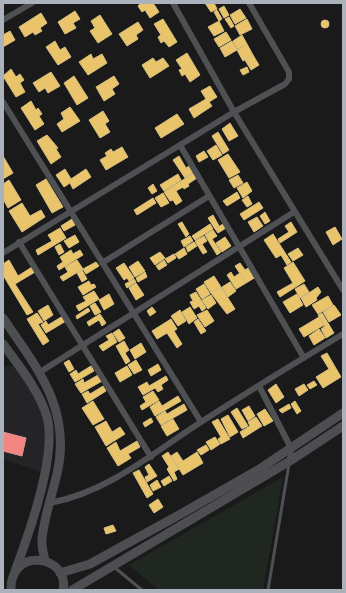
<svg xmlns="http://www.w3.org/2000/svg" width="346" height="593" viewBox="0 0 346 593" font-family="Signika,sans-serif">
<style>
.built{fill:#242426}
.green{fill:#202720}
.homes{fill:#e9c46a;stroke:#d6bf82}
.health{fill:#f28482;stroke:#dd9293}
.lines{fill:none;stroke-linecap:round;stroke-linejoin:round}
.lane{stroke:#4e5053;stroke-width:3}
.street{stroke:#4e5053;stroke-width:6}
.secondary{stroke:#4d4e51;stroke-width:9}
</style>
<rect width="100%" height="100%" fill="#1a1a1a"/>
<path class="built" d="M13,366L19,370L28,383L41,411L46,431L42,472L3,459V367Z"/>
<path class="green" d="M283,477L263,590H159L129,565Z"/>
<path class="homes" d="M141,3H153L159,12L150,18L145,10L142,12L138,6Z
M205,3H214L217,9L211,12Z
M224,6L229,15L224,18L219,9Z
M240,9L246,18L235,24L230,15Z
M217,10L222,19L219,21L214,12Z
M75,11L80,19L73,23L76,28L65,34L58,22Z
M41,13L47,23L40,28L42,31L35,35L33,32L25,37L19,27Z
M100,15L112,34L98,43L90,31L95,28L91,21Z
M229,17L234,26L231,28L225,19Z
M163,19L177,42L169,47L164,41L161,43L158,37L161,35L154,24Z
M247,19L252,29L240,35L235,26Z
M321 24a4 4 0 1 1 8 0a4 4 0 1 1-8 0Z
M219,21L224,31L214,36L208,27Z
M138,22L143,30L136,35L138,39L127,46L119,34Z
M10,31L15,40L3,47V35Z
M226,32L231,40L219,47L214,39Z
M242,35L247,44L237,49L233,41Z
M55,41L60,50L65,47L71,57L58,65L46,47Z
M232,41L237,50L225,57L220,48Z
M247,44L253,55L243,61L237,50Z
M187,53L200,75L190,82L185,74L182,76L179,70L182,69L176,60Z
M91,54L93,59L102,54L107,63L88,75L79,62Z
M253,55L259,65L251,70L245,60Z
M153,58L156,62L163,58L169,66L150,78L142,65Z
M247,67L249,72L243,75L240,70Z
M11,69L16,77L20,74L24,80L20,83L25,92L16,97L3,76Z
M51,72L60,86L48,93L45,88L39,92L33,83Z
M74,76L88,98L77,105L64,83Z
M114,76L119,84L112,89L115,94L104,101L96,87Z
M210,86L217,97L209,102L212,106L194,118L189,109L206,99L201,91Z
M31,101L36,110L38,108L42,114L39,116L44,124L35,130L21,108Z
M70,107L80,121L62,132L57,124L64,119L61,113Z
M103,111L109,121L105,124L110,132L100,138L89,120Z
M177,114L184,124L161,138L155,128Z
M230,123L238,136L229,141L222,129Z
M218,132L229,150L223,154L212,136Z
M47,135L58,148L56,149L61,157L51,164L37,141Z
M216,145L222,155L213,160L207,151Z
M122,147L128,157L106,170L100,160L107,156L105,153L111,149L113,152Z
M204,151L208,157L199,162L196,156Z
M228,154L240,172L229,178L218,160Z
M3,156L13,173L3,179Z
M179,156L186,168L189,166L193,173L185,178L173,160Z
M65,169L71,179L86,169L91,177L73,189L70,183L64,187L56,175Z
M194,173L197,178L188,184L189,186L184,189L183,187L176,191L173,186Z
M178,174L181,180L164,191L160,185Z
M238,175L243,183L234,188L229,180Z
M46,179L63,207L52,213L36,185Z
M9,180L21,200L8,208L3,199V184Z
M247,182L252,191L243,198L237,188Z
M153,184L157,191L152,194L148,188Z
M173,186L182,201L176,205L173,200L170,201L164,192Z
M237,192L240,198L227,206L223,201Z
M163,193L169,203L161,207L155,198Z
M248,196L252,204L247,207L242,200Z
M153,198L156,203L137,215L134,210Z
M259,202L263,208L244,220L240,214Z
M22,203L30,216L41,210L45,217L22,232L9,211Z
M265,212L270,221L265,224L260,216Z
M213,215L219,226L215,229L208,218Z
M257,217L263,226L254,232L248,222Z
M72,219L75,225L64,231L61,226Z
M182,222L189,234L186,237L178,224Z
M291,222L297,232L280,243L278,239L289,232L285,226Z
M210,224L213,229L195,240L192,236Z
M223,224L226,228L218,233L215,229Z
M335,227L342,239L333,245L326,232Z
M60,228L66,238L38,255L36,250L52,241L48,235Z
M213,230L217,236L212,239L221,252L217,255L205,235Z
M273,234L291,262L287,265L281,255L276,258L264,240Z
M75,235L79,242L69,248L64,241Z
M190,236L193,241L184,247L181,241Z
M204,236L207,241L202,244L207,252L203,254L195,241Z
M225,237L231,246L222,252L216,243Z
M194,242L197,246L188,252L186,247Z
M60,244L64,252L59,255L55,247Z
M184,248L187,254L179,259L175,254Z
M298,248L303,255L293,261L288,254Z
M71,250L73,254L80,250L83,255L59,270L57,266L63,262L60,257Z
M160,252L165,258L155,265L150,258Z
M174,254L176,258L168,263L165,259Z
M9,260L18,276L32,267L35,272L15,284L33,312L27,315L3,275V264Z
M77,260L83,269L63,281L60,277L68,272L65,267Z
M164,260L167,265L159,270L156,266Z
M138,261L145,271L135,277L129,267Z
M96,262L99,266L86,274L83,269Z
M293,262L305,281L280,297L277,292L293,283L284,268Z
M124,263L134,278L129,281L127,278L124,280L116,268Z
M240,263L245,270L250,267L256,277L246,283L235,266Z
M82,270L87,279L82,282L77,273Z
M145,272L147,277L138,282L136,278Z
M231,272L234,277L240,273L246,283L236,289L227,275Z
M214,276L221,287L211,293L204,282Z
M134,279L136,282L127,288L125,284Z
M89,281L91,285L94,284L96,287L83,295L78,287Z
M230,282L236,291L228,297L222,287Z
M136,283L144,295L136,300L129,288Z
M204,284L210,294L202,299L196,289Z
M304,284L309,292L300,298L295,289Z
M221,287L235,309L227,314L211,293Z
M318,287L321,292L316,298L317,300L306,307L301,298Z
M94,291L99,299L79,311L76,306L86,301L83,297Z
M196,292L206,308L202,311L199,306L194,309L190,302L193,301L190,295Z
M109,294L114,304L104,310L99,300Z
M297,294L303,305L290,313L283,302Z
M211,295L216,303L208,309L202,300Z
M328,296L333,305L318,314L312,305Z
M95,303L101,312L95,315L90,306Z
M48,305L53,315L44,321L38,311Z
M334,305L341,315L329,322L323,312Z
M152,307L156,312L150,316L147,311Z
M190,307L197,318L189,324L182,312Z
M88,308L90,311L77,319L76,316Z
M180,310L186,321L178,326L171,316Z
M207,310L214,321L205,327L197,315Z
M37,313L43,322L38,324L49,341L43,345L27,319Z
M322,313L334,333L326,338L321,329L325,326L318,315Z
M100,314L106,323L102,326L99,320L89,326L87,322Z
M63,316L66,321L46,333L41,325L46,321L48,325Z
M319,317L324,325L304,337L299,329Z
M171,319L177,329L174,331L182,344L177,348L167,333L157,339L152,331Z
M198,319L206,331L201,334L194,322Z
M119,329L125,338L119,342L113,333Z
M319,329L325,338L314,345L309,336Z
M112,333L117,342L103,351L99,346L109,340L106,336Z
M124,341L129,350L125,353L130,361L126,364L116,346Z
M141,343L146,352L135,359L130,350Z
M327,353L341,377L323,388L316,377L329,369L321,356Z
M69,360L74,369L69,372L64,363Z
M136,360L142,370L134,374L128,365Z
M158,364L161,370L151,376L148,370Z
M91,366L94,371L75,382L70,374L76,370L78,374Z
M127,366L132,375L120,382L115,373Z
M98,375L102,381L81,393L75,384L83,379L84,383Z
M166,376L168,380L161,385L163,389L158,392L155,388L143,395L138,387L147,382L149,386Z
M314,381L317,385L310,389L307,385Z
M276,384L284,397L276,403L268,390Z
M304,384L308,390L299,396L295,389Z
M103,386L106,391L87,403L82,394L88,391L90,394Z
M153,391L159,400L142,410L140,406L146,402L143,397Z
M178,396L181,401L155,416L150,407L159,401L162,406Z
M93,401L104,419L93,425L82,408Z
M295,401L301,411L297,414L291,404Z
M184,404L187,410L161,425L156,417L165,411L167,414Z
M289,404L291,408L282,413L279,410Z
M249,406L255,416L248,421L242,410Z
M237,408L248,426L242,429L231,412Z
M265,409L273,421L264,426L257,414Z
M228,415L238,432L230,437L221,419Z
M256,417L262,426L243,438L240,432L250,426L248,422Z
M151,418L153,422L145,427L143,423Z
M173,419L179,429L167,436L161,426Z
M218,419L230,439L221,444L218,439L221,437L212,422Z
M106,421L112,432L120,427L125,434L106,446L95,427Z
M215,437L220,444L211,450L206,442Z
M137,441L140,447L128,454L131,458L118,466L107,448L116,442L120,451Z
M206,445L209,450L201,455L197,450Z
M168,452L179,469L174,472L177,479L174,481L167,469L169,467L162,456Z
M177,452L183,461L197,452L203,463L183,475L171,456Z
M149,464L157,476L147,482L145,477L149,475L145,467Z
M139,470L153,494L147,498L133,473Z
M169,476L172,481L164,486L161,481Z
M157,480L161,487L153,491L150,485Z
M158,499L163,507L154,513L149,505Z
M113,525L116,531L106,534L104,528Z"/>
<path class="health" d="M3,432L26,438L22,456L3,451Z"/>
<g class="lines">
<path class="lane" d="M114,567L142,590
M268,590L289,464"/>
<path class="street" d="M173,3L234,112L343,290
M3,20L32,3
M3,102L201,422
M180,145L304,358
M19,242L151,457
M3,253L234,112L285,84L289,79V72L249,3
M102,263L209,196
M40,372L294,212
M259,386L291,448L290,461
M50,503C108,492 153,453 201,422C247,392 295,363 343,334"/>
<path class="secondary" d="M3,318C37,368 72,409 57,474C53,491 41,528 42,543C42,549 44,555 45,561
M3,344C19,366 39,390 47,417C57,455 29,534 15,571
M60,573L90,564L179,515L258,470L343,413
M11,590C10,546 70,555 63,590
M72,590L290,461L343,426"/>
</g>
<rect width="346" height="593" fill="none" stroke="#abb2bb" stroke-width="8"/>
</svg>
